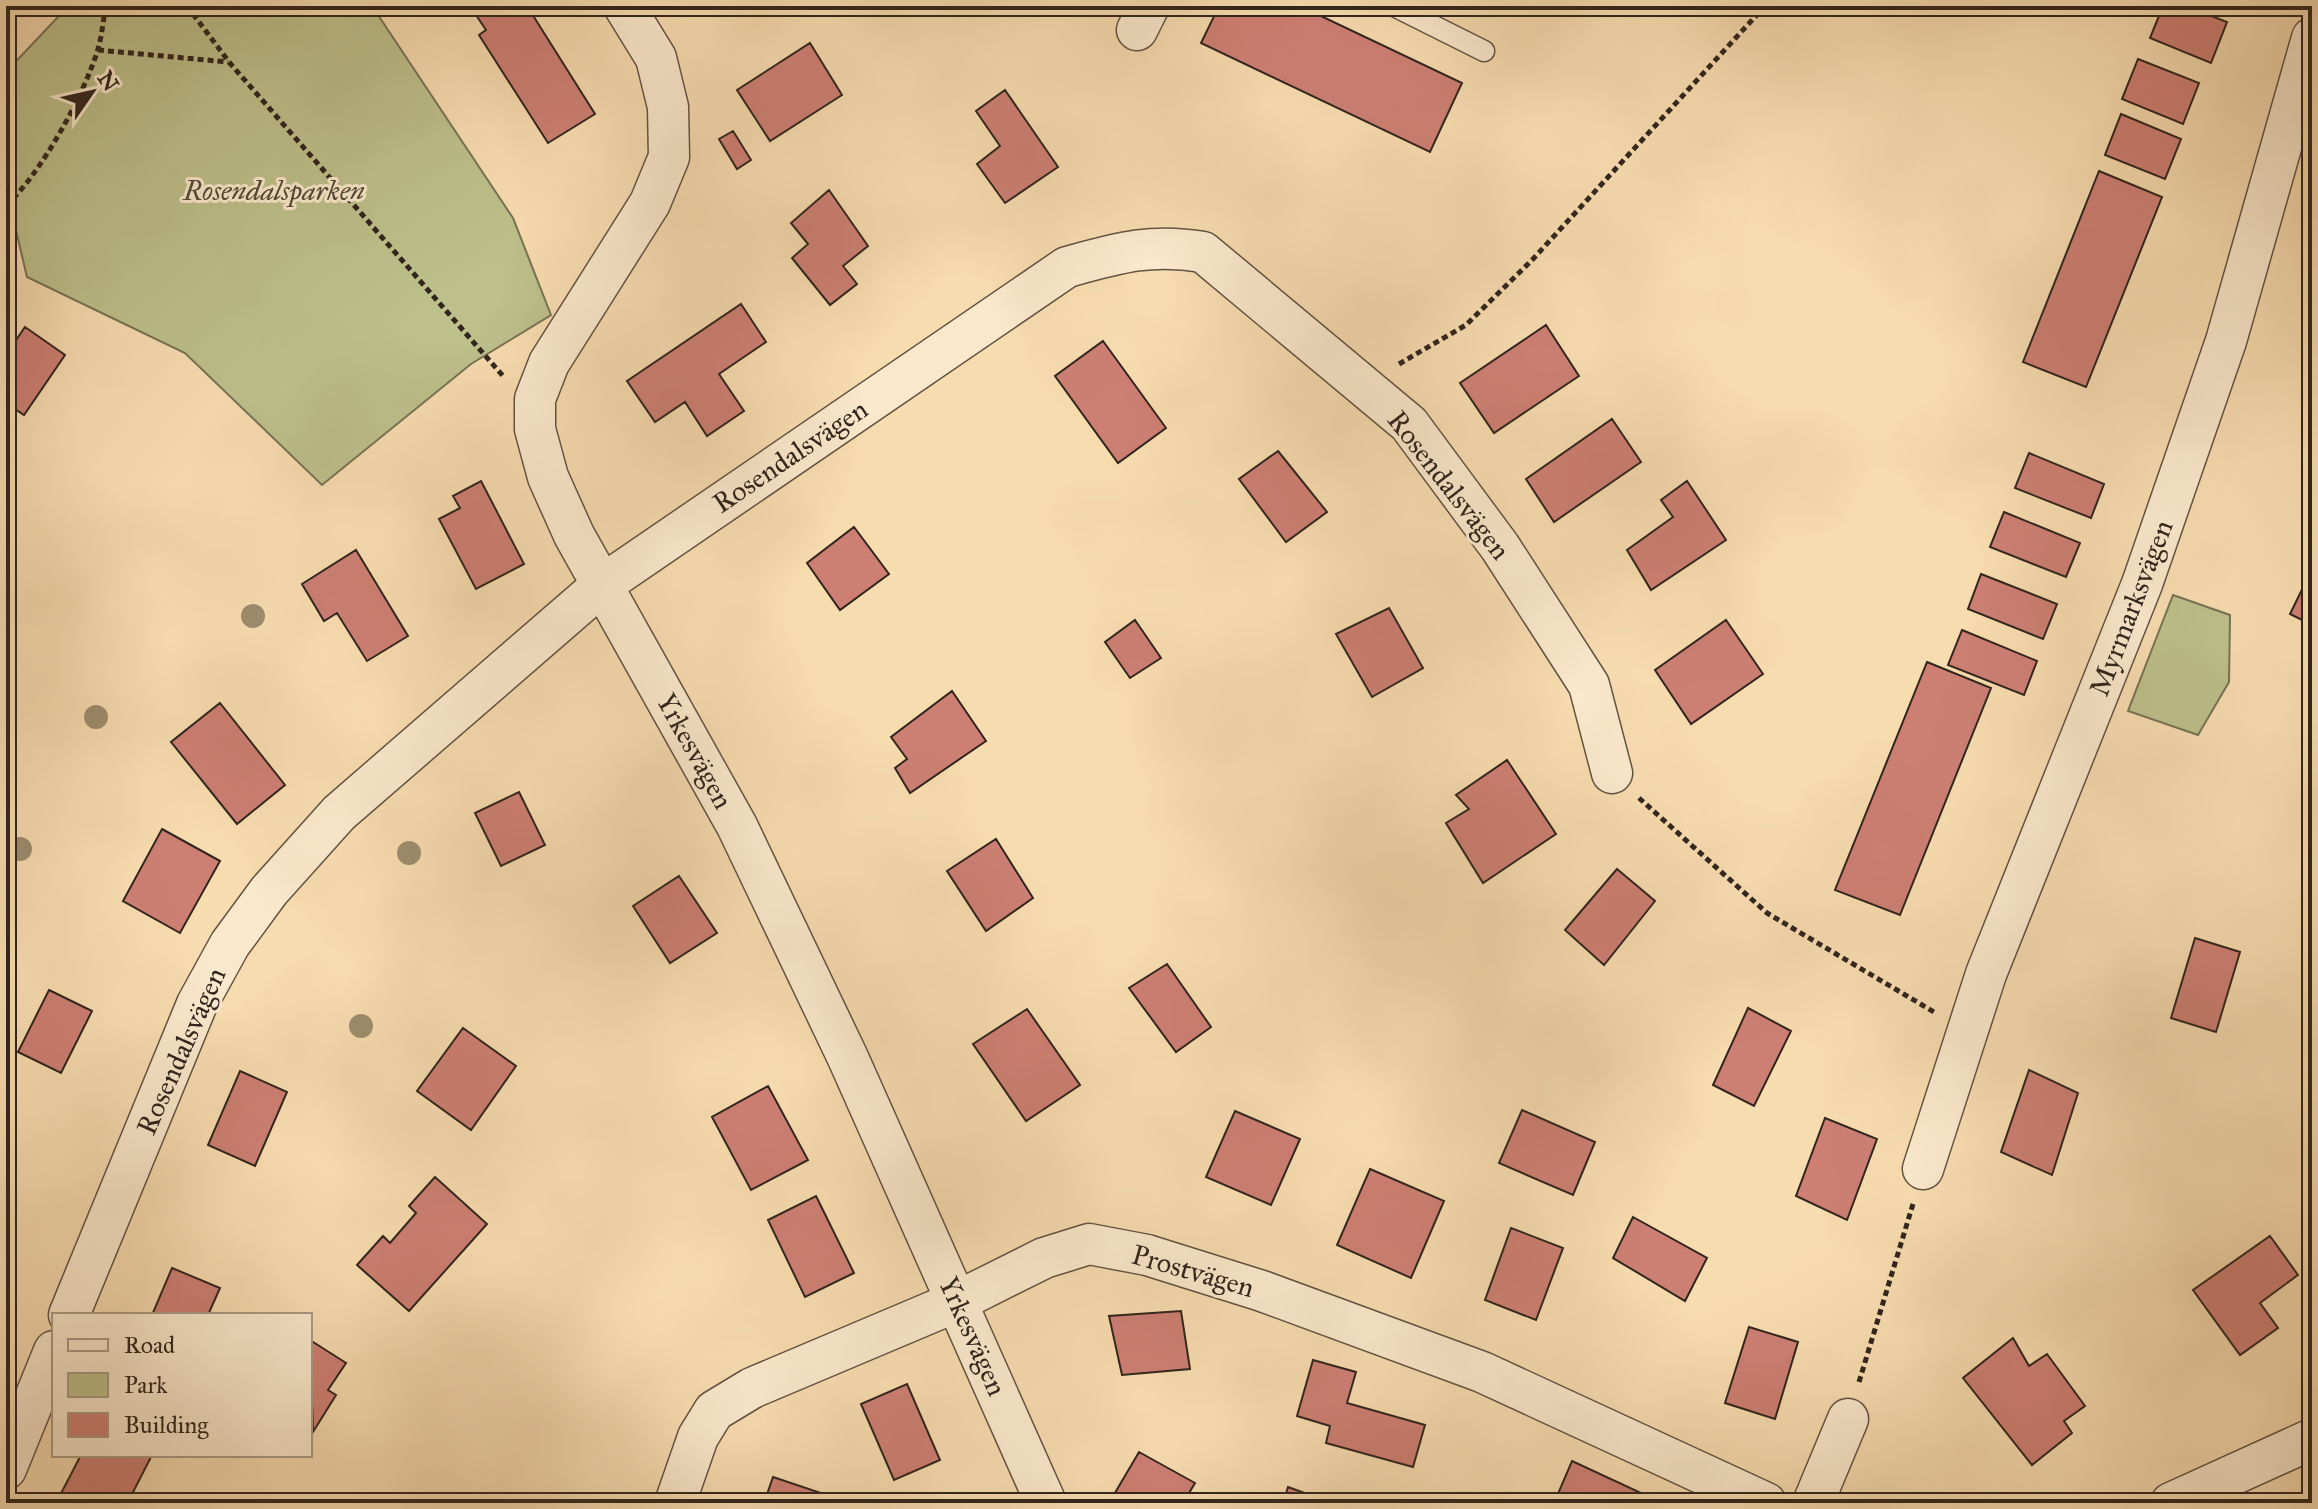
<svg xmlns="http://www.w3.org/2000/svg" width="2318" height="1509" viewBox="0 0 2318 1509" font-family="'IM FELL Great Primer',serif">
<style>
.green{fill:#bdc08b;stroke:#777254;stroke-width:2}
.building{fill:#cd7f74;stroke:#31251d;stroke-width:2}
.lines{fill:none;stroke-linecap:round;stroke-linejoin:round}
.lane-casing{stroke:#625342;stroke-width:23}
.street-casing{stroke:#625342;stroke-width:43}
.path{stroke:#31251d;stroke-width:5;stroke-dasharray:6 4;stroke-linecap:butt}
.lane{stroke:#fae8cc;stroke-width:20}
.street{stroke:#fae8cc;stroke-width:40}
.tree{fill:#9d8d6e}
.labels{text-anchor:middle;dominant-baseline:central;stroke-width:6;stroke-linejoin:round;paint-order:stroke}
.park-label{font-size:28px;font-style:italic;fill:#544c38;stroke:#fae8cc}
.street-label{font-size:28px;fill:#31251d;stroke:#fae8cc}
</style>
<rect width="100%" height="100%" fill="#f7dcb0"/>
<filter id="stains"><feTurbulence type="fractalNoise" baseFrequency=".0025" numOctaves="4"/><feColorMatrix values="0 0 0 0 .2 0 0 0 0 .09 0 0 0 0 .02 0 0 0 .5 -.17"/></filter>
<radialGradient id="worn" r=".72"><stop offset=".6" stop-color="#630" stop-opacity="0"/><stop offset="1" stop-color="#630" stop-opacity=".3"/></radialGradient>
<path class="green" d="M50,6H372L513,218L551,315L471,364L322,485L185,353L27,277L6,188V72L58,17Z
M2173,595L2230,615L2229,682L2198,735L2128,711Z"/>
<path class="building" d="M470,6H527L595,114L548,143L479,35L486,30Z
M1219,6H1300L1462,83L1430,152L1201,43Z
M2163,6H2186L2227,22L2211,63L2150,38Z
M2207,6H2236L2232,16Z
M810,43L842,95L770,141L737,90Z
M2138,59L2199,83L2183,124L2122,99Z
M1005,90L1058,167L1005,203L977,164L1000,146L976,111Z
M2121,114L2181,139L2165,179L2105,155Z
M733,131L751,160L737,169L719,139Z
M2099,171L2162,197L2086,387L2023,362Z
M829,190L868,246L843,266L857,284L830,305L792,258L808,244L791,223Z
M741,304L766,342L719,374L744,411L707,436L685,402L655,422L627,381Z
M1546,325L1579,376L1494,433L1460,383Z
M25,327L65,355L24,415L6,403V355Z
M1103,341L1166,428L1118,463L1055,376Z
M1612,419L1641,462L1554,522L1526,479Z
M1278,451L1327,512L1286,542L1239,479Z
M2029,453L2104,484L2091,518L2015,488Z
M481,481L524,564L476,589L439,519L460,508L453,496Z
M1687,481L1726,540L1651,590L1627,550L1673,517L1661,500Z
M2004,512L2080,543L2066,577L1990,547Z
M854,527L889,574L840,610L807,563Z
M356,550L408,636L367,661L337,613L324,621L302,584Z
M2312,569V625L2290,614Z
M1981,574L2057,604L2043,639L1968,609Z
M1389,608L1423,668L1372,697L1336,634Z
M1135,620L1161,658L1130,678L1105,642Z
M1726,620L1763,674L1691,724L1655,670Z
M1962,630L2037,661L2024,695L1948,665Z
M1927,662L1991,688L1900,915L1835,890Z
M952,691L986,741L910,793L895,768L907,759L891,737Z
M220,703L285,785L237,824L171,742Z
M1507,760L1556,834L1483,883L1446,823L1469,809L1456,795Z
M519,792L545,845L501,866L475,813Z
M162,829L220,861L180,933L123,901Z
M996,839L1033,898L986,931L947,871Z
M1617,869L1655,901L1604,965L1565,930Z
M679,876L717,933L670,963L633,906Z
M2195,938L2240,952L2216,1032L2171,1018Z
M1167,964L1211,1027L1176,1052L1129,988Z
M49,990L92,1011L61,1073L18,1052Z
M1748,1008L1791,1031L1754,1106L1713,1085Z
M1027,1009L1080,1085L1026,1121L973,1044Z
M463,1028L516,1066L471,1130L417,1091Z
M2029,1070L2078,1093L2052,1175L2001,1152Z
M240,1071L287,1092L255,1166L208,1145Z
M768,1086L808,1160L751,1190L712,1117Z
M1522,1110L1595,1142L1573,1195L1499,1163Z
M1235,1111L1300,1139L1271,1205L1206,1177Z
M1825,1118L1877,1139L1847,1220L1796,1196Z
M1370,1169L1444,1201L1411,1278L1337,1245Z
M435,1177L487,1224L409,1311L357,1265L383,1236L390,1243L416,1213L409,1206Z
M816,1196L854,1273L805,1297L768,1220Z
M6,1198L13,1201L6,1215Z
M1633,1217L1707,1258L1685,1301L1613,1258Z
M1511,1228L1563,1248L1536,1320L1485,1300Z
M2270,1236L2298,1275L2260,1303L2278,1328L2240,1355L2193,1290Z
M172,1268L220,1288L208,1315H152Z
M1181,1311L1190,1369L1122,1375L1109,1316Z
M1749,1327L1798,1342L1775,1419L1725,1403Z
M2013,1338L2029,1366L2047,1354L2085,1406L2064,1421L2072,1433L2032,1465L1963,1378Z
M310,1340L346,1363L328,1390L336,1395L313,1432Z
M1313,1360L1356,1372L1347,1403L1425,1425L1413,1467L1326,1443L1330,1426L1297,1416Z
M907,1384L940,1460L894,1480L861,1404Z
M1139,1452L1195,1483L1183,1503H1109Z
M81,1455H152L128,1502L131,1503H56Z
M1572,1461L1654,1499L1653,1503H1554Z
M773,1477L821,1493L817,1503H764Z
M1288,1487L1332,1503H1283Z"/>
<g class="lines">
<defs>
<path id="lane" d="M1394,6L1484,51"/>
<path id="street" d="M624,6L656,58L668,107L669,157L650,203L549,363L535,399V429L548,477L574,535L737,826L848,1058L1046,1503
M1137,30L1149,6
M1923,1169L1986,974L2142,584L2226,341L2312,38
M69,1315L197,1004L230,944L269,891L339,813L602,585L1067,267C1118,253 1151,243 1203,252L1409,424L1500,547L1589,685L1612,773
M6,1469L54,1351
M675,1503L698,1437L714,1411L752,1388L958,1301L1044,1258L1089,1244L1147,1255L1262,1291L1482,1372L1766,1503
M1813,1503L1848,1419
M2171,1503L2312,1439"/>
</defs>
<use href="#lane" class="lane-casing"/>
<use href="#street" class="street-casing"/>
<path class="path" d="M187,6L229,62L503,376
M98,50L228,62
M6,205C40,176 85,93 98,49C102,36 103,20 106,6
M1399,364L1466,325L1533,259L1765,6
M1639,798L1767,913L1934,1012
M1859,1382L1913,1204"/>
<use href="#lane" class="lane"/>
<use href="#street" class="street"/>
</g>
<g class="tree">
<circle cx="253" cy="616" r="12"/>
<circle cx="96" cy="717" r="12"/>
<circle cx="20" cy="849" r="12"/>
<circle cx="409" cy="853" r="12"/>
<circle cx="361" cy="1026" r="12"/>
</g>
<g class="labels">
<g class="park-label">
<text x="274" y="190">Rosendalsparken</text>
</g>
<g class="street-label">
<text transform="translate(790 456) rotate(-34)">Rosendalsvägen</text>
<text transform="translate(1449 485) rotate(52)">Rosendalsvägen</text>
<text transform="translate(2131 608) rotate(-69)">Myrmarksvägen</text>
<text transform="translate(695 751) rotate(61)">Yrkesvägen</text>
<text transform="translate(181 1051) rotate(-66)">Rosendalsvägen</text>
<text transform="translate(1193 1271) rotate(16)">Prostvägen</text>
<text transform="translate(973 1336) rotate(66)">Yrkesvägen</text>
</g>
</g>
<rect width="2318" height="1509" fill="none" stroke="#f7dcb0" stroke-width="32"/>
<rect x="8" y="8" width="2302" height="1493" fill="none" stroke="#31251d" stroke-width="4"/>
<rect x="16" y="16" width="2286" height="1477" fill="none" stroke="#31251d" stroke-width="2"/>
<rect x="52" y="1313" width="260" height="144" fill="#fae8cc" stroke="#aa9a86" stroke-width="2"/>
<rect x="68" y="1339" width="40" height="12" fill="#fae8cc" stroke="#aa9a86" stroke-width="2"/>
<text x="124" y="1353" font-size="24" fill="#31251d">Road</text>
<rect x="68" y="1373" width="40" height="24" fill="#bdc08b" stroke="#aa9a86" stroke-width="2"/>
<text x="124" y="1393" font-size="24" fill="#31251d">Park</text>
<rect x="68" y="1413" width="40" height="24" fill="#cd7f74" stroke="#aa9a86" stroke-width="2"/>
<text x="124" y="1433" font-size="24" fill="#31251d">Building</text>
<g transform="translate(92 92) rotate(56)" stroke="#fae8cc" stroke-width="6" paint-order="stroke">
<path d="M0-6L14 30L0 20L-14 30Z" fill="#31251d"/>
<text y="-12" font-size="22" font-weight="bold" text-anchor="middle" fill="#31251d">N</text>
</g>
<rect width="100%" height="100%" filter="url(#stains)"/>
<rect width="100%" height="100%" fill="url(#worn)"/>
</svg>
